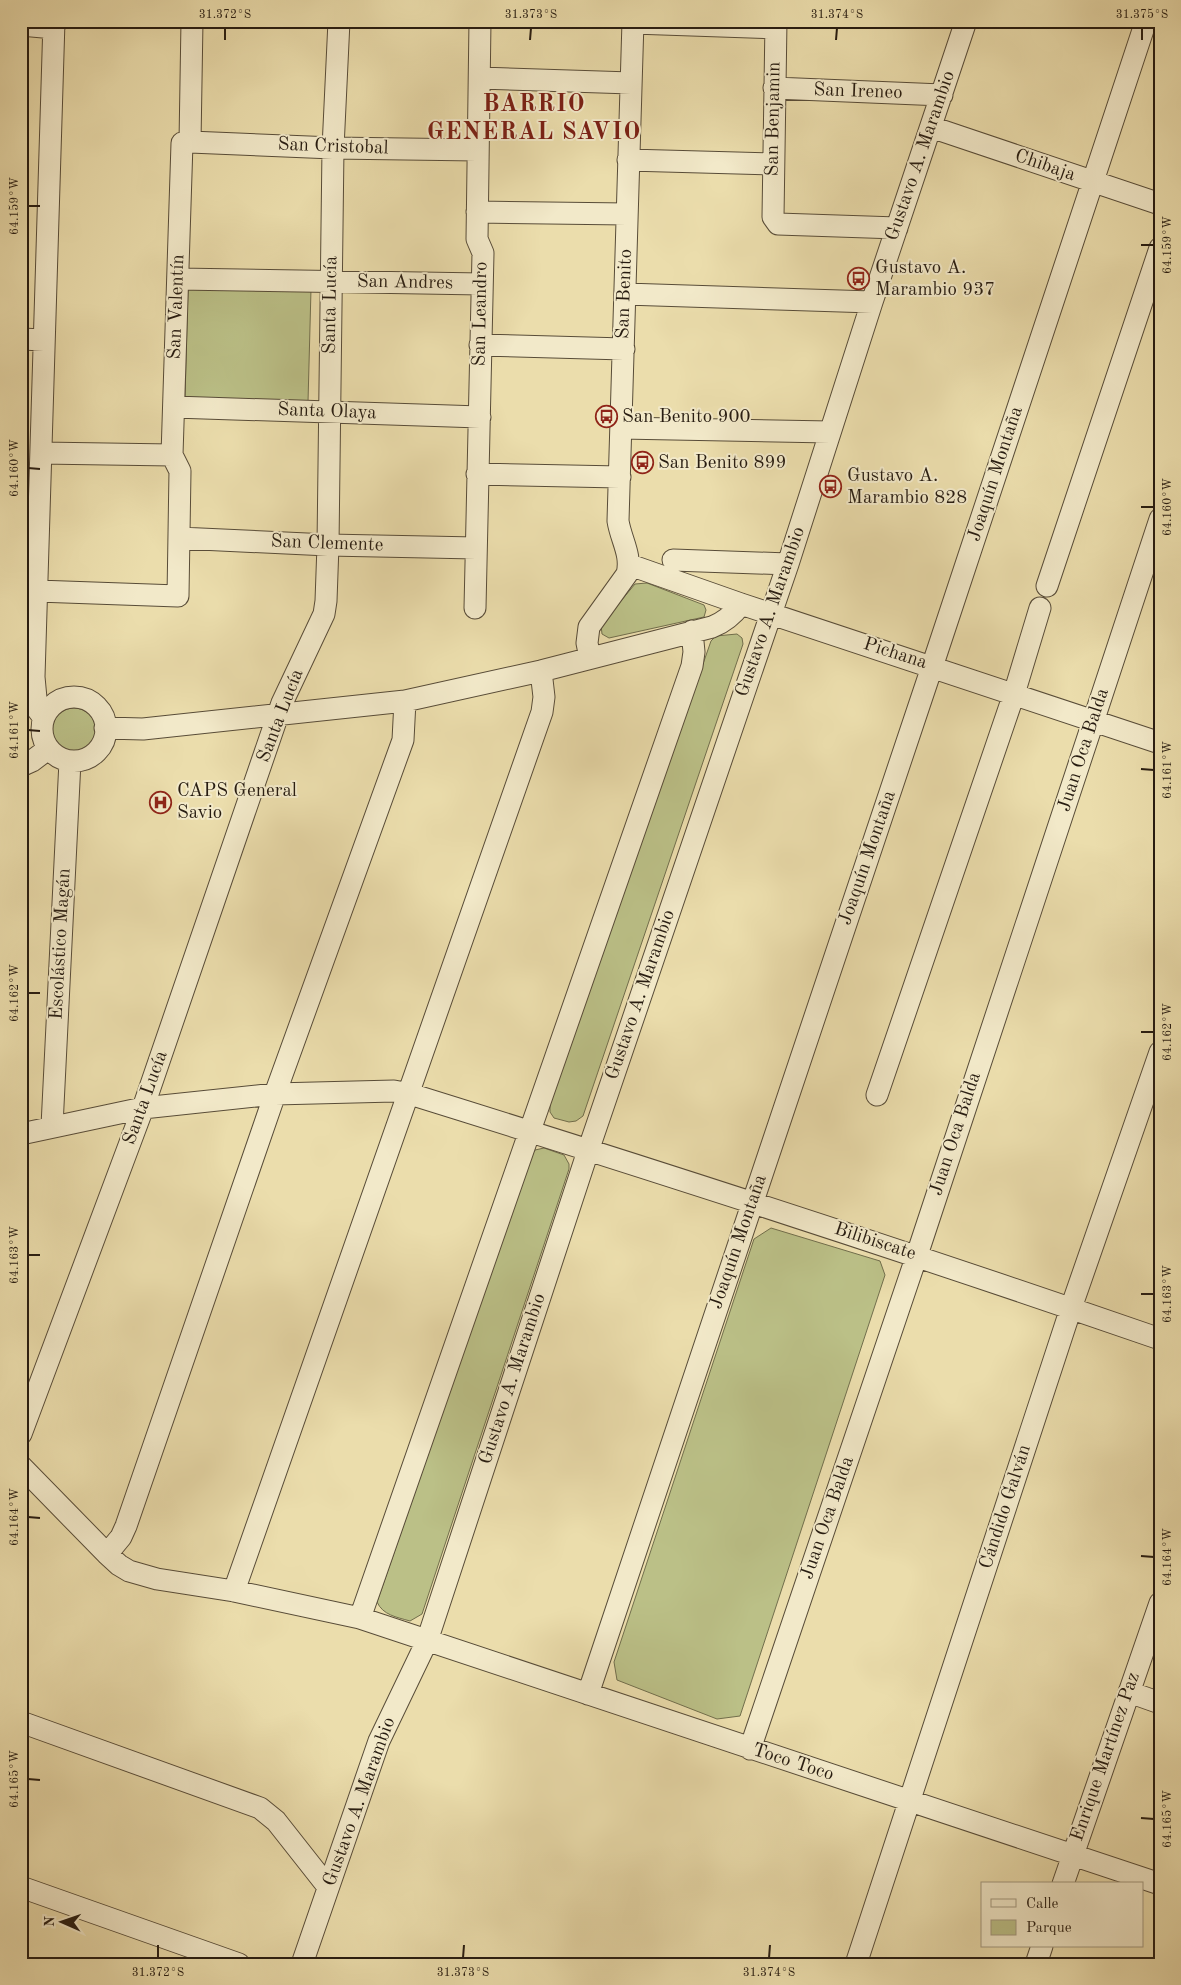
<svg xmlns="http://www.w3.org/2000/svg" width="1181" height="1985" viewBox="0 0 1181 1985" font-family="'Old Standard TT',serif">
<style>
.green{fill:#bbc087;stroke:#716e4c}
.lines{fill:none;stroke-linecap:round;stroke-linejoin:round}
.street-casing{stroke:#584c38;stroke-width:23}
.street{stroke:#f2e9c9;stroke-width:21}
.ticks{fill:none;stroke:#271c11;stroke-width:2}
.labels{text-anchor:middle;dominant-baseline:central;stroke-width:4;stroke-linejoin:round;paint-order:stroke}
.street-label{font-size:19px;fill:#271c11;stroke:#f2e9c9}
.poi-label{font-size:19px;fill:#271c11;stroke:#f2e9c9;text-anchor:start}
.district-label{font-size:24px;font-weight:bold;letter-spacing:1px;fill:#7a1f14;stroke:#f2e9c9}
.neatline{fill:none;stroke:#271c11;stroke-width:2}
.ticks-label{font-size:12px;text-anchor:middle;fill:#271c11}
</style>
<rect width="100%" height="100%" fill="#ebddac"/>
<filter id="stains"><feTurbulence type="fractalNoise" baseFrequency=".004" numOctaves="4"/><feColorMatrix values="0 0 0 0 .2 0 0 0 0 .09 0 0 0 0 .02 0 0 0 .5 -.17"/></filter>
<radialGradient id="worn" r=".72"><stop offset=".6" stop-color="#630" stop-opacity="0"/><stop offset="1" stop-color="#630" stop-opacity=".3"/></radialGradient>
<path class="green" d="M188,286L311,289L308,402L185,399Z
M647,583L704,605L706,610L704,617L609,638L602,634L601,625L635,584Z
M737,634L742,638L743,644L583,1116L576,1121L569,1122L554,1118L550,1112V1103L711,641L716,636Z
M52 730a22 22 0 1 1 44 0a22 22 0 1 1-44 0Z
M544,1148L564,1155L569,1164V1169L422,1614L410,1621C396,1617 383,1615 377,1602L531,1156L535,1150Z
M771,1228L880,1261L885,1275L740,1716L717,1719L617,1680L614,1662L754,1239Z"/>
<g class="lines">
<defs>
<path id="street" d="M776,21L773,217L778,224L897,228
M633,23L776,28
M21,25L54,28
M480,78L631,83
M774,88L942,95
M931,127L1160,204
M190,142L333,148L477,150
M628,160L773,164
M477,212L627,214
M178,279L482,284
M625,294L872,302
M21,339L44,340
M480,345L624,349
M174,407L480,417
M621,428L830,432
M41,453L172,455
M477,474L620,477
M179,538L328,545L476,548
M673,560L788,564
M630,565L741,604L1160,743
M1047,586L1160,248
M37,591L178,596L180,471L172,455L182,143L190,142L192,21
M475,608L483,253L477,239L480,21
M590,658L587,643L589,627L627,574C632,555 621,540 618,521L633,21
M42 729a32 32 0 1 1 64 0a32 32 0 1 1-64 0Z
M44,718L37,709L34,677L54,21
M105,728L143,729L405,701L541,671L712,627C725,622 733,615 741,604
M21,766L32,761L48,749
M877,1095L1014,694L1040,608
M52,1126L70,761
M21,1134L143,1108L275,1094L394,1091L410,1094C661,1172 911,1253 1160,1339
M21,1434L143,1108L282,703L324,614L326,601L328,545L333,148L339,21
M21,1466L107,1554L119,1565L129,1571L157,1579L234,1591L360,1618L1160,1884
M107,1554L121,1537L126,1526L275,1094L403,740L405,701
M234,1591L542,712L544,697L541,671
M360,1618L692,666L694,652L692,631
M1129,1692L1160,1703
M588,1694L932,667L1146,21
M21,1722L260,1808L276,1821L328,1887
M750,1749L917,1255L1160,519
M1063,1884L1160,1603
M21,1887L239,1964
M302,1964L379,1741L427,1641L588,1151L788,564L872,302L966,21
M856,1964L1071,1308L1160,1052
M1036,1964L1042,1946"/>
</defs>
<use href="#street" class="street-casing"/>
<use href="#street" class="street"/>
</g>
<path class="ticks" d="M225,40V28M530,40L531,28M836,40L837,28M1142,40V28M28,206H40M1141,245H1154M28,468L40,469M1141,507H1154M28,730L40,731M1141,769L1154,770M28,993H40M1141,1032H1154M28,1255H40M1141,1294H1154M28,1517L40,1518M1141,1556L1154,1557M28,1779L40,1780M1141,1818L1154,1819M158,1958V1945M463,1958L464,1945M769,1958L770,1945"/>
<defs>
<symbol id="bus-ring" viewBox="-11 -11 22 22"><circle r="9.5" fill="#f2e9c9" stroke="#8f2418" stroke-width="1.5"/><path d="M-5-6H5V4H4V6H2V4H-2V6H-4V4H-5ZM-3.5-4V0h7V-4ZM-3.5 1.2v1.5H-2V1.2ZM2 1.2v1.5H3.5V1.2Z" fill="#8f2418"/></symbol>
<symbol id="hospital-ring" viewBox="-11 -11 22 22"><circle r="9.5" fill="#f2e9c9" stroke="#8f2418" stroke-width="1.5"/><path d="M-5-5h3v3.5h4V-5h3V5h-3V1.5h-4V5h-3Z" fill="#8f2418"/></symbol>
</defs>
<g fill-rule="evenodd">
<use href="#bus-ring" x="846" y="266" width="25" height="25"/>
<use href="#bus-ring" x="594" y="404" width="25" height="25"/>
<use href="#bus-ring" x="630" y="450" width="25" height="25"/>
<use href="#bus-ring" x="818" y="474" width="25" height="25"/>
<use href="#hospital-ring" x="148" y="790" width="25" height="25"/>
</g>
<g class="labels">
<g class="street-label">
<text transform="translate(858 92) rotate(2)">San Ireneo</text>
<text transform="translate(774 119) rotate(-89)">San Benjamin</text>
<text transform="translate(333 147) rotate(2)">San Cristobal</text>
<text transform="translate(921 156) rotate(-71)">Gustavo A. Marambio</text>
<text transform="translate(1045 166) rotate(19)">Chibaja</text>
<text transform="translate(405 283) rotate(1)">San Andres</text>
<text transform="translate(625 294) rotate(-88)">San Benito</text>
<text transform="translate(331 305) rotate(-89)">Santa Lucía</text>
<text transform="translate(177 307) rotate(-88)">San Valentín</text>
<text transform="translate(481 314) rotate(-89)">San Leandro</text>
<text transform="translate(327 412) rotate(2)">Santa Olaya</text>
<text transform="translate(996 474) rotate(-72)">Joaquín Montaña</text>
<text transform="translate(327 544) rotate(2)">San Clemente</text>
<text transform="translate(771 612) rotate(-71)">Gustavo A. Marambio</text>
<text transform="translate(895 654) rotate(18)">Pichana</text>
<text transform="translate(281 716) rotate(-69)">Santa Lucía</text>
<text transform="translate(1084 750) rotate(-72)">Juan Oca Balda</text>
<text transform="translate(868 858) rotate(-71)">Joaquín Montaña</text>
<text transform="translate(61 944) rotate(-87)">Escolástico Magán</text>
<text transform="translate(641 995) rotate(-71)">Gustavo A. Marambio</text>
<text transform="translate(146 1098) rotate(-70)">Santa Lucía</text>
<text transform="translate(956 1134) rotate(-72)">Juan Oca Balda</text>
<text transform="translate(739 1242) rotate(-71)">Joaquín Montaña</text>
<text transform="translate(875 1242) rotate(18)">Bilibiscate</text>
<text transform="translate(513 1379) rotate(-72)">Gustavo A. Marambio</text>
<text transform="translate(1006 1507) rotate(-72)">Cándido Galván</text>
<text transform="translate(828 1518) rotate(-71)">Juan Oca Balda</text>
<text transform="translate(1106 1757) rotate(-71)">Enrique Martínez Paz</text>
<text transform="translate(793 1763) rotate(18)">Toco Toco</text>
<text transform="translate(360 1802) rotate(-70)">Gustavo A. Marambio</text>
</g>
<g class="poi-label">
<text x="875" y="268">Gustavo A.<tspan x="875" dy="22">Marambio 937</tspan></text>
<text x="622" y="417">San Benito 900</text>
<text x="658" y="463">San Benito 899</text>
<text x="847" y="476">Gustavo A.<tspan x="847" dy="22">Marambio 828</tspan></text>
<text x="177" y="791">CAPS General<tspan x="177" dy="22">Savio</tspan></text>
</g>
<g class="district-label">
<text x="534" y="105">BARRIO<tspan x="534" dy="28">GENERAL SAVIO</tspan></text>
</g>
</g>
<rect width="1181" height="1985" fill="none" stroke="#ebddac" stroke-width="55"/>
<rect x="981" y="1882" width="162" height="65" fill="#f2e9c9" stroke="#a1977f"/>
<rect x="991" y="1899" width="25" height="8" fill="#f2e9c9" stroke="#a1977f"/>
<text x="1026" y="1908" font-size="15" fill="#271c11">Calle</text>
<rect x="991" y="1920" width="25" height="15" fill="#bbc087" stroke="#a1977f"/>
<text x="1026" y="1932" font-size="15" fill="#271c11">Parque</text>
<g transform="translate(62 1922) rotate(272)" stroke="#f2e9c9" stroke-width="4" paint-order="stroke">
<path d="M0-4L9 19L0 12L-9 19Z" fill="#271c11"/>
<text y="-8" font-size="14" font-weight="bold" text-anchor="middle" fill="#271c11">N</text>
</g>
<rect x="28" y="28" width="1126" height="1930" class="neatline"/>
<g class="ticks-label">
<text x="225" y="18">31.372°S</text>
<text x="531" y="18">31.373°S</text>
<text x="837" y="18">31.374°S</text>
<text x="1142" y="18">31.375°S</text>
<text transform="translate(14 206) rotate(-90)" y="4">64.159°W</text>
<text transform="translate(1167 245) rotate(-90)" y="4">64.159°W</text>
<text transform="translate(14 468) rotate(-90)" y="4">64.160°W</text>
<text transform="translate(1167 507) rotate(-90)" y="4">64.160°W</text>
<text transform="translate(14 730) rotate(-90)" y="4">64.161°W</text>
<text transform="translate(1167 770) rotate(-90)" y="4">64.161°W</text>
<text transform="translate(14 993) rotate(-90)" y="4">64.162°W</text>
<text transform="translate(1167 1032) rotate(-90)" y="4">64.162°W</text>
<text transform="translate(14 1255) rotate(-90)" y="4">64.163°W</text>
<text transform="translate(1167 1294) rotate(-90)" y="4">64.163°W</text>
<text transform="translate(14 1517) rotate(-90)" y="4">64.164°W</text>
<text transform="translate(1167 1557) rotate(-90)" y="4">64.164°W</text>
<text transform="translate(14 1779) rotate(-90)" y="4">64.165°W</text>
<text transform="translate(1167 1819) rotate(-90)" y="4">64.165°W</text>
<text x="158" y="1976">31.372°S</text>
<text x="463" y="1976">31.373°S</text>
<text x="769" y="1976">31.374°S</text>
</g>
<rect width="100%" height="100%" filter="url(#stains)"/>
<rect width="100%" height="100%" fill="url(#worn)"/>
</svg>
